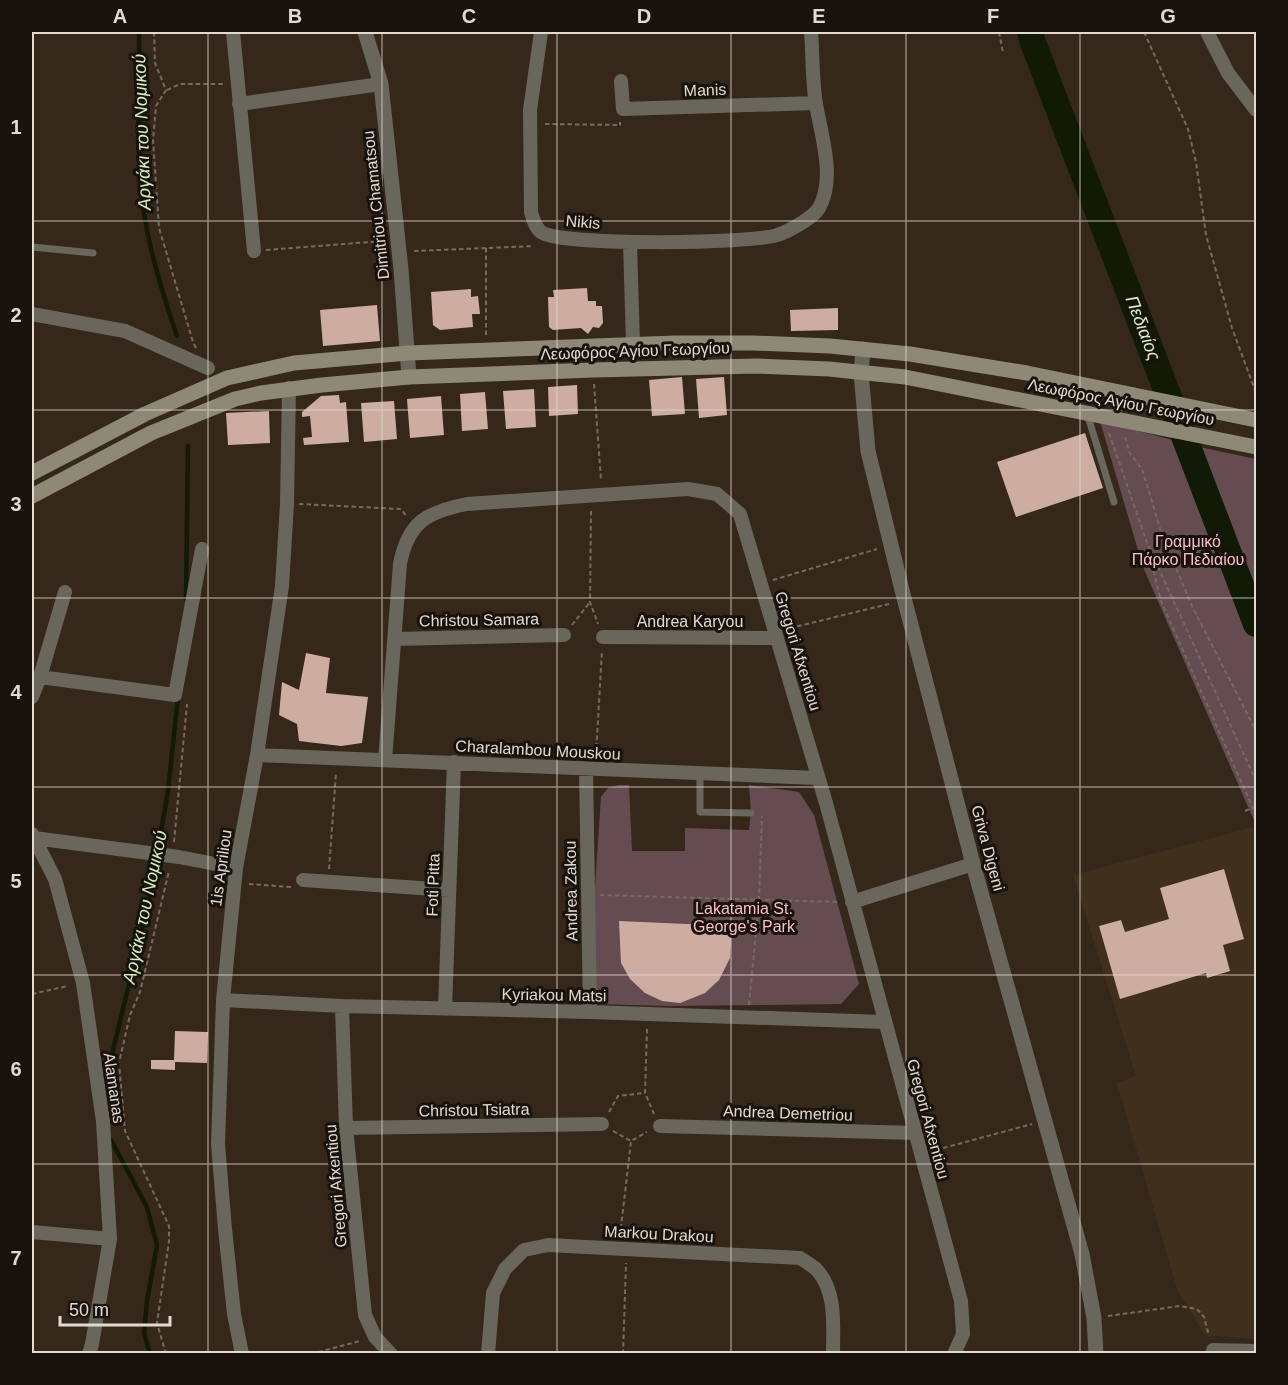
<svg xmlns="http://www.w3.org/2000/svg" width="1288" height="1385" viewBox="0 0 1288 1385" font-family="Helvetica,sans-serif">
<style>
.built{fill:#402f1c}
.green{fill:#654c51}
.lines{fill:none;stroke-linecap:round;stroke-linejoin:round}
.stream{stroke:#101a04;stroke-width:4.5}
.river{stroke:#101a04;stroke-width:26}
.building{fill:#cdaca2}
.path{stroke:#766b60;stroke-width:2;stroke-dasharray:4.5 3;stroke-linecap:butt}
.service{stroke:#69675b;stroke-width:7}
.minor{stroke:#69675b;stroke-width:14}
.tertiary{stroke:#69675b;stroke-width:15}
.secondary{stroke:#8d8976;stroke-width:15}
.grid{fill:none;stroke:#e2d9d1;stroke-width:1.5;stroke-opacity:0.55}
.labels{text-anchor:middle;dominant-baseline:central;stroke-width:6;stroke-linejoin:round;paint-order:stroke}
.street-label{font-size:16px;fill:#e2d9d1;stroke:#18120c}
.park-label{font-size:16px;fill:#fbbec9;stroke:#18120c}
.water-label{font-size:18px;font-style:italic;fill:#d5eebc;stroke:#18120c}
.neatline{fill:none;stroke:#e2d9d1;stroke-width:2}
.grid-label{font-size:20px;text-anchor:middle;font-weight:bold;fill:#e2d9d1}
</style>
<rect width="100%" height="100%" fill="#35281b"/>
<path class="built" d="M1253,827L1256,840V1339L1205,1335L1177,1289L1117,1083L1136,1076L1073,875Z"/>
<path class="green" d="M1100,421L1195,446L1256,459V825L1143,567Z
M618,785H629L632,851H685V828L749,830L751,813L749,785L799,792L814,815L859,984L841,1004L668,1006L596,1004L593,917L601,797L608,788Z"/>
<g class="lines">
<path class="stream" d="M139,32C140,95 134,167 147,230C154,266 165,301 177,336
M186,599L188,446
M110,1122L107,1075L148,906L168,791L178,697
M111,1140L147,1207L157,1245L147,1301L144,1333L150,1354"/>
<path class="river" d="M1030,32L1032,40L1256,624"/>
</g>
<path class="building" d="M587,288L588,301H596V306H602L603,323L599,328L593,327L588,334L581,328L553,330L549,327L548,297H554L553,290Z
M471,289V297L478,296L480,314H472L473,327L440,330L433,325L431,292Z
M377,305L380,341L323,346L320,310Z
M838,308V330L791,331L790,310Z
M682,377L685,414L652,416L649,380Z
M724,377L727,415L699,418L696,379Z
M577,385L578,414L549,416L548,387Z
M534,389L536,427L506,429L503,391Z
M485,392L488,429L462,431L460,394Z
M339,395L340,403L346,402L349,442L304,445L303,438L312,437L310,416L302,417V412L321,396Z
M441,396L444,435L410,438L407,399Z
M394,401L397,439L364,442L361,403Z
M269,411L270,443L228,445L226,413Z
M1085,433L1103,488L1016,517L997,462Z
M306,653L330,658L326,693L368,697L362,743L341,746L299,741L297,724L279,715L282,682L299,690Z
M1224,869L1244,939L1223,945L1230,971L1207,978L1206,973L1120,999L1099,926L1121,920L1125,932L1169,919L1160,888Z
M619,921L732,926L730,958L719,980L705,993L680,1003L662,1001L645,993L630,979L621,963Z
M175,1031L208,1032L207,1063L175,1062V1070L151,1069V1060H174Z"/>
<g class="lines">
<path class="path" d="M154,32L155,63L166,90L156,106L153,140L159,228L193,342L196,348
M999,32L1003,53
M1144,32L1188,129L1196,162L1206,235L1232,328L1256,393
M167,90L180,84H223
M545,124L620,125V122
M266,250L383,241
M414,251L534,246
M486,335V248
M594,384L601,480
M1109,433L1147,543L1256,781
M1125,437L1129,452L1142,469L1162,535L1192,606L1256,731
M299,504L401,509L407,517
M591,511L590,602L598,624
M1148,549L1161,601L1256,815
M773,580L877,549
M572,625L590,602
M790,628L889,604
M596,755L602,650
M1245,811L1254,807
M174,842L187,704
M329,869L336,773
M249,884L291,887
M600,895L838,902
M32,994L68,986
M749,1005L759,899L762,816
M647,1029L645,1093L654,1114
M609,1112L618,1096L644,1093
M613,1131L631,1141
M936,1150L1032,1124
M620,1236L631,1141L647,1132
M1108,1316L1180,1306L1197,1309L1204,1317L1209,1336
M166,1354L157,1323L169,1241V1226L125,1131L119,1063L130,1015L140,992L169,871
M311,1354L360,1341
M623,1354L626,1263"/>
<path class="service" d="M32,247L93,253
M1087,413L1114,502
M700,773V812L751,813"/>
<path class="minor" d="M233,32L254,251
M541,32L530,110L531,212C533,219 535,227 541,232C560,246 751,244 777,235C788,232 814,217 819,208C836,178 821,135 816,104C812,81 813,56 811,32
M1207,32L1228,73L1256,110
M621,81L623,109L816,103
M239,104L381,84
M630,243L633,344
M32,314L125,331L208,368
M603,637L777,638
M395,639L564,635
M40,677L175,695L202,549
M32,697L40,677L65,592
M257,755L818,778
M385,760L400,564C408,522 427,512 467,504L688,489L717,494L740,514L826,803L961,1301L963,1334L954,1354
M586,770L590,1012
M32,834L55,879L83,983L103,1121L110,1239L92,1344L89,1354
M34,838L179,857L236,868
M303,880L449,890
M852,902L973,864
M223,1000L342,1006L590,1012L884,1022
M342,1006L346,1128L365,1315L375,1337L391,1354
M445,1009L454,762
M660,1126L915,1133
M346,1128L602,1124
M32,1232L110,1239
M242,1354L234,1314L225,1229L218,1144L223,1000L236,868L257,755L282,586L287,504L289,388
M488,1354L493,1293L505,1269L524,1250L548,1245L800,1258C805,1261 811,1265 816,1269C837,1291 833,1326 833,1354
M1213,1354V1350L1256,1351"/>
<path class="tertiary" d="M365,32L381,84L401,269L409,377
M863,349L861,373L868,451L903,594L973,864L1082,1254L1094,1318L1096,1354"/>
<path class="secondary" d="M32,473L145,414L227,378L294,363L408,353L675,343H754L830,346L910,354L1027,373L1256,420
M32,496L151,433L235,399L261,393L322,385L409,377L594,370L756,366L829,369L905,377L1256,447"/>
</g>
<path class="grid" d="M208,32V1354M382,32V1354M557,32V1354M731,32V1354M906,32V1354M1080,32V1354M32,221H1256M32,410H1256M32,598H1256M32,787H1256M32,975H1256M32,1164H1256"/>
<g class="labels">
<g class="street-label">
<text transform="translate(705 90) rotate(-2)">Manis</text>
<text transform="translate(376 205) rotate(-96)">Dimitriou Chamatsou</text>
<text transform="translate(583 222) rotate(5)">Nikis</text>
<text transform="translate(635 351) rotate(-2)">Λεωφόρος Αγίου Γεωργίου</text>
<text transform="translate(1121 402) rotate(11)">Λεωφόρος Αγίου Γεωργίου</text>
<text transform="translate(479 620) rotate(-1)">Christou Samara</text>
<text x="690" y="621">Andrea Karyou</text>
<text transform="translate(798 651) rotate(73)">Gregori Afxentiou</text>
<text transform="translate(538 750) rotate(3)">Charalambou Mouskou</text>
<text transform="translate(988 848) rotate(75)">Griva Digeni</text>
<text transform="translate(221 868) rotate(-82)">1is Apriliou</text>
<text transform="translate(433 885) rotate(-88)">Foti Pitta</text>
<text transform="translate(571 891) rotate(-91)">Andrea Zakou</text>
<text transform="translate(554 995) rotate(1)">Kyriakou Matsi</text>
<text transform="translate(114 1088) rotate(82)">Alamanas</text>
<text transform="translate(474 1110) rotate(-1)">Christou Tsiatra</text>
<text transform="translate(788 1113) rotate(2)">Andrea Demetriou</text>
<text transform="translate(928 1119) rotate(75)">Gregori Afxentiou</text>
<text transform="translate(336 1186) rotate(-95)">Gregori Afxentiou</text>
<text transform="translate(659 1234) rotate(3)">Markou Drakou</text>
</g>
<g class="park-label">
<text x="1188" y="541">Γραμμικό<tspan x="1188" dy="18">Πάρκο Πεδιαίου</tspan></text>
<text x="744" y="908">Lakatamia St.<tspan x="744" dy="18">George's Park</tspan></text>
</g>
<g class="water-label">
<text transform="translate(142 132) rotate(-92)">Αργάκι του Νομικού</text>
<text transform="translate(1143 328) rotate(69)">Πεδιαίος</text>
<text transform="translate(145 907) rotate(-78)">Αργάκι του Νομικού</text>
</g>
</g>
<rect width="1288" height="1385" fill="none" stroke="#18120c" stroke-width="66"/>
<path d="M60 1316v9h110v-9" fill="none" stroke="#e2d9d1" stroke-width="3"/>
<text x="69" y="1316" font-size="18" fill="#e2d9d1" stroke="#18120c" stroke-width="4.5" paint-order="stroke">50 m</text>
<rect x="33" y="33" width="1222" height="1319" class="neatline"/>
<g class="grid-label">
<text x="120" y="23">A</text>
<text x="295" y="23">B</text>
<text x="469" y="23">C</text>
<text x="644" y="23">D</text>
<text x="819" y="23">E</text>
<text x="993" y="23">F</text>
<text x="1168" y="23">G</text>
<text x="16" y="134">1</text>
<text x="16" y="322">2</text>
<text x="16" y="511">3</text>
<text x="16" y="699">4</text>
<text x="16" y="888">5</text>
<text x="16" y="1076">6</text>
<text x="16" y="1265">7</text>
</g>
</svg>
